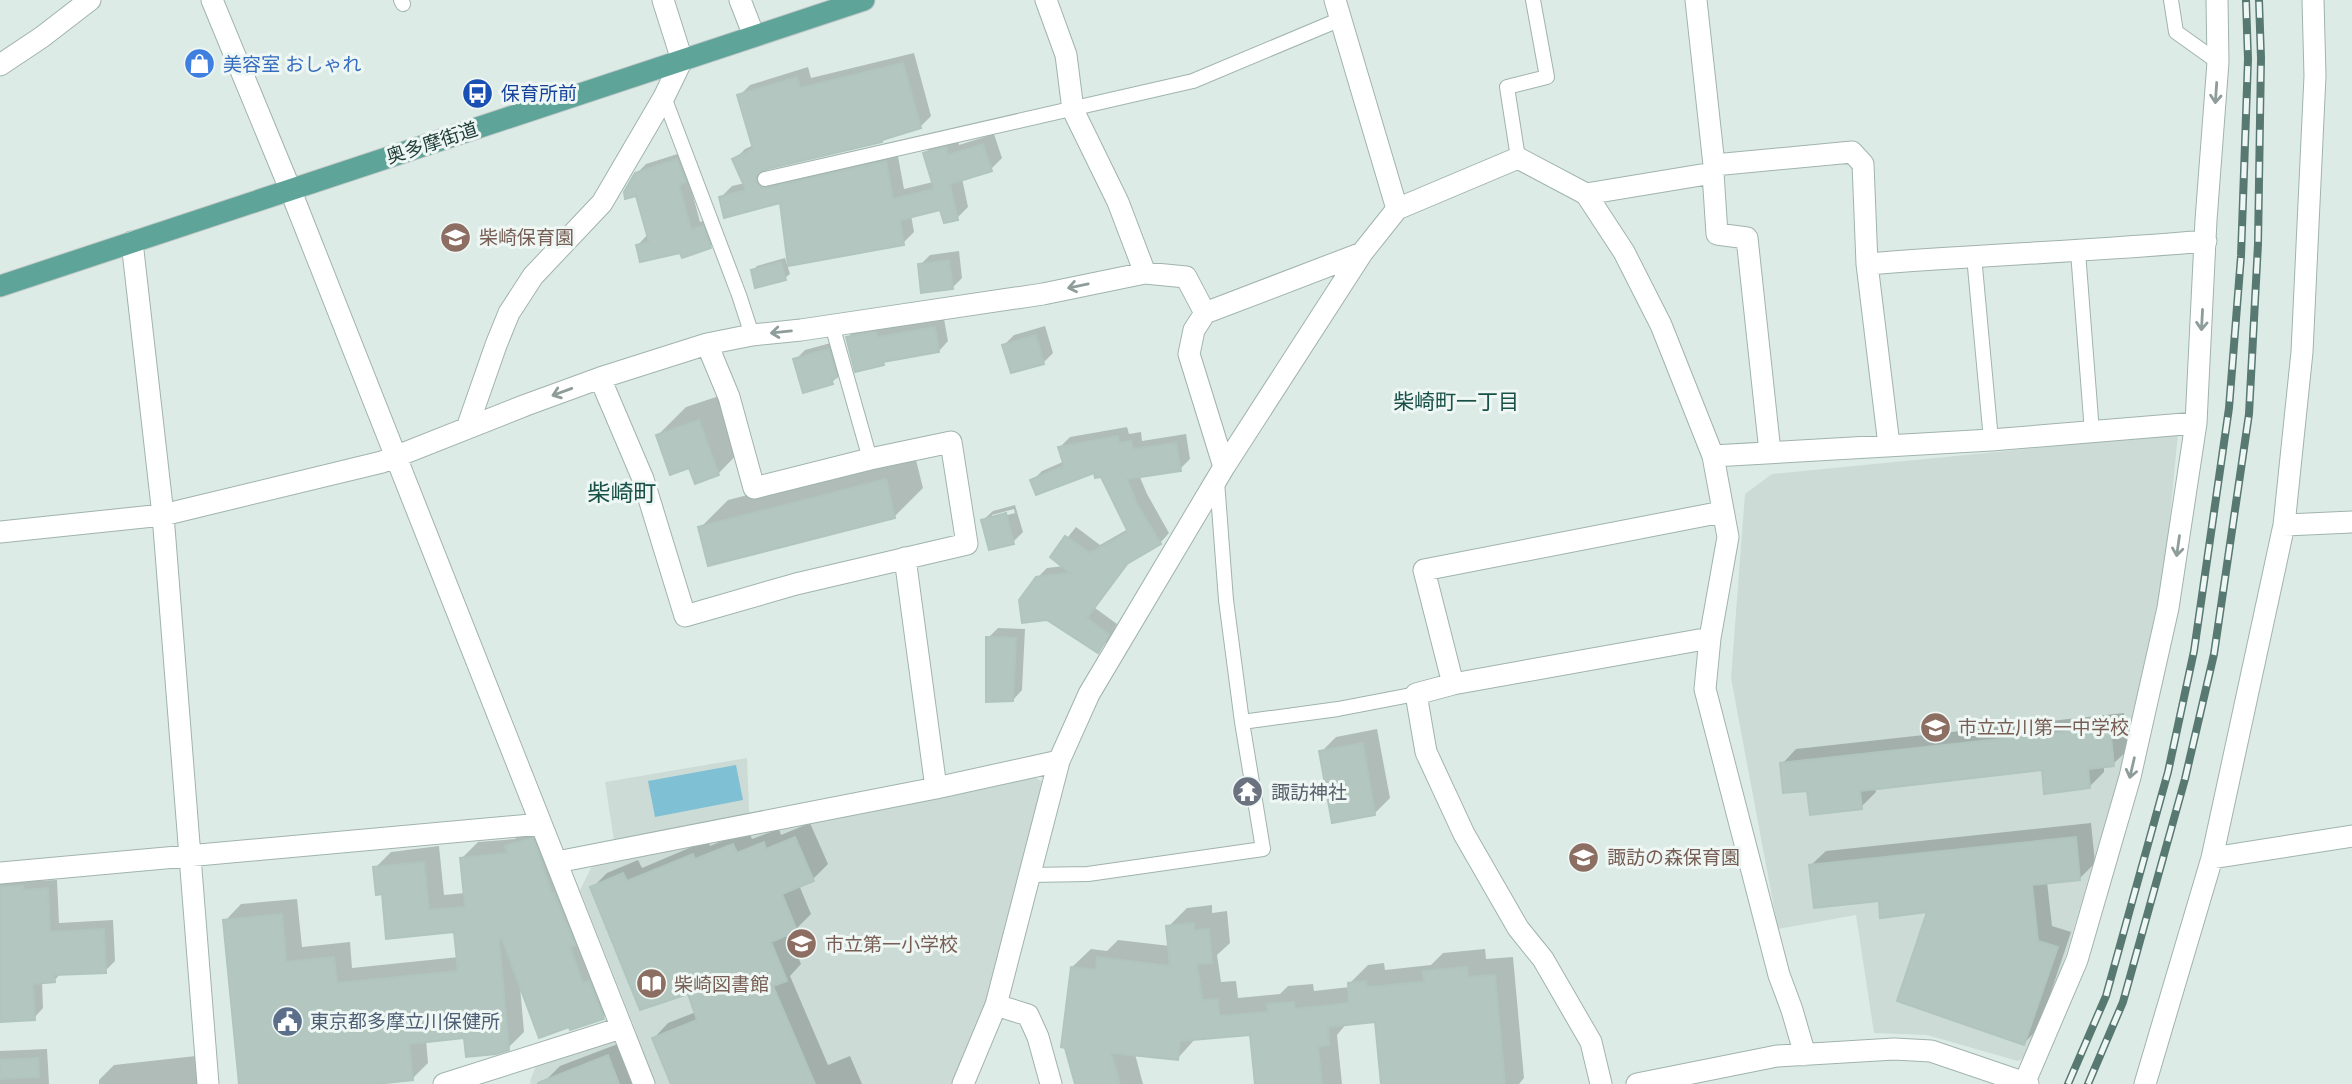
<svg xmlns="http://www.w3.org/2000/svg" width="2352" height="1084" viewBox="0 0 2352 1084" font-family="Inter,'Noto Sans JP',sans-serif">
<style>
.built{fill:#ccdbd5}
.water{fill:#80c0d5}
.shadow{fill:#0003;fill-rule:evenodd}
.building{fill:#b3c6bf;stroke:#b0c5be;stroke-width:2}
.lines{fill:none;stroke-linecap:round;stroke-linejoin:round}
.lane-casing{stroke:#a0b3ae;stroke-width:16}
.street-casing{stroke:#a0b3ae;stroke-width:23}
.primary-casing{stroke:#c0c8c7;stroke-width:23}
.lane{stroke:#fff;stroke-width:14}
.street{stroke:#fff;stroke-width:21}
.primary{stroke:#5ea499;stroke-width:21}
.rail-casing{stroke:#587872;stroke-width:8}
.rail{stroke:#eef7f4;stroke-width:5;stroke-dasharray:16;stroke-linecap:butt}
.oneway{stroke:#8e9d9a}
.labels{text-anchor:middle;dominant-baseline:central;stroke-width:6;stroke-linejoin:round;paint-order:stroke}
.shop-label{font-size:19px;fill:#366cbe;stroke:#eef7f4;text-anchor:start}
.transit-label{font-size:19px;fill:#164399;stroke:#eef7f4;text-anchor:start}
.street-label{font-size:19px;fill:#1e3b36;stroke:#eef7f4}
.education-label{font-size:19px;fill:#785e54;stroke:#eef7f4;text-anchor:start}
.worship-label{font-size:19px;fill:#5b616d;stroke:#eef7f4;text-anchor:start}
.service-label{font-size:19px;fill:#4e5e75;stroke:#eef7f4;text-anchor:start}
.neighbourhood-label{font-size:21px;fill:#184f47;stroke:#eef7f4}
.quarter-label{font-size:23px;fill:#184f47;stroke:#eef7f4}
</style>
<rect width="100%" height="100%" fill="#ddebe6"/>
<path class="built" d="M2178,434L2165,569L2119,776L2053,998L2027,1056L2018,1061L1927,1035L1874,1033L1856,915L1778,929L1731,678L1745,494L1772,474Z
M747,758L750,833L1034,777L1043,782L990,998L951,1084H531L530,1081L536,1066L637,1034L580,890L592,866L617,860L605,782Z"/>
<path class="water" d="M736,765L743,800L655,817L648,781Z"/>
<path class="shadow" d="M914,53L931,116L920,127L885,137L881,141L766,167V170L773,178L897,151L904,189L933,182L925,153L936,142L957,137L959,145L994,134L1002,158L991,169L962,178L968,207L957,218L941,208L911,215L914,232L903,243L781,201L721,197L732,186L745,183L734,160L745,149L754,145L739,96L750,85L808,67L811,78Z
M687,151L688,177L700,222L712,218L720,237L710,247L681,250L638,245L647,235L636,174L646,164Z
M959,251L962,278L952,288L920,265L930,255Z
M785,258L790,274L785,278L752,271L757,266Z
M944,319L948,341L939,351L887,360L883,363L848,337L857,327L885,323L887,328Z
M1045,326L1053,353L1043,363L1004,345L1014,335Z
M838,341L842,373L832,382L795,360L805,350Z
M728,393L746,445L718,474L690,466L658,435L686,407Z
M1127,427L1129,434L1141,432L1142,441L1186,434L1190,459L1180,469L1139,475L1147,494L1169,533L1160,543L1131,560L1095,608L1117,624L1108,641L1098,650L1037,578L1047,568L1064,566L1052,557L1076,527L1100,545L1128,529L1102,475L1095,470L1032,481L1042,471L1065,461L1060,447L1070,437Z
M914,452L923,488L895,516L700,528L728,500Z
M1015,505L1023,532L1013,542L983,520L993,511ZM1014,509L1015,513L992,519V515Z
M998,628L1025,629L1022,690L1013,700L988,638Z
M2124,713L2128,750L2113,764L2104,765V772L2089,787L2043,768L1875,787L1876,792L1861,807L1809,789L1782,764L1796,749Z
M1377,729L1390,798L1375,813L1321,752L1336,737Z
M549,823L619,1002L603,1018L520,986L524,1032L508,1048L466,1036L426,1040L428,1063L412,1079L359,1084H241L225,921L241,904L297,899L302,947L350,942L352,968L459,957L456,930L384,893L375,868L391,852L439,846L444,895L465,893L462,858L478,842L515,839L523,830Z
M810,823L828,864L813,879L799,885L811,914L796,929L788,933L801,964L790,976L828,1065L850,1056L862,1084H672L654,1038L668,1023L696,1012L689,992L592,888L607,873L638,860L642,868L708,840L710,846L748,830L752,839L779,829L781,835Z
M2091,823L2095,863L2080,878L2047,882L2052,926L2071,932L2039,1028L2024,1043L1930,910L1880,899L1811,865L1826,851Z
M32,877V881L57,880L59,923L113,920L115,961L105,971L61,973L54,981H42L43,1008L34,1018L0,1020V880Z
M1212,905V913L1227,911L1230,943L1217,955L1221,982L1236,981L1238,998L1280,994L1288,986L1313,984L1314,991L1350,987L1349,984L1368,965L1384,963L1385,970L1431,965L1443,953L1485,949L1486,959L1513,957L1524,1078L1519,1084H1383L1377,1021L1347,1023L1337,1035L1342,1084H1256L1252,1033L1196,1038L1177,1059L1135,1054L1143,1084H1077L1072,967L1091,949L1107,951L1118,940L1170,946L1168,927L1187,908Z
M623,1042L640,1084H546L545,1081L560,1066Z
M47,1049L49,1084H0V1051Z
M205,1055L208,1084H99V1080L114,1065Z"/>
<path class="building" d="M903,63L921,128L882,140V142L763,170L756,176V182L762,188H767L886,161L893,199L934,189L923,153L946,147L948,155L983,144L992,171L950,184L958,220L944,223L940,210L900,220L904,245L788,266L780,203L724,218L719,197L746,190L732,159L753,149L737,95L797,77L800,88Z
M677,159L686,182L679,185L691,230L703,226L711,248L682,258L680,253L640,262L636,245L649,242L636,196L625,199L624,192L635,173Z
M949,260L953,289L921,293L918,264Z
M781,262L786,280L755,288L751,270Z
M935,327L939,352L883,362L884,365L855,372L846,337L876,332L877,337Z
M1036,335L1044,364L1011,373L1002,345Z
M829,349L837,377L831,379L833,384L803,393L793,359Z
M699,420L719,475L695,484L689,468L670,475L656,435Z
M1118,436L1119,443L1131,441L1133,449L1176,443L1181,471L1127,479L1137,504L1161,544L1127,564L1087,618L1109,635L1098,653L1047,620L1022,623L1019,600L1036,577L1070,573L1050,557L1065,536L1090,553L1128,532L1101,477L1095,478L1094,473L1036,495L1030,480L1064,466L1058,447Z
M886,479L895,518L708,566L698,527Z
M1006,513L1014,544L989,550L981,520Z
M986,637L1016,638L1013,701L986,702Z
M2110,727L2114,766L2088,769L2090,788L2044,794L2042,770L1860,791L1862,809L1810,815L1807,791L1783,793L1780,763Z
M1363,743L1375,815L1332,823L1319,751Z
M795,837L814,881L782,894L797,931L771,942L787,981L773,986L815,1084H671L652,1038L697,1020L688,994L640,1010L590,887L623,873L627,881L693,854L695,859L733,844L737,853L764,842L766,849Z
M2076,837L2080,880L2032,885L2038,941L2058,947L2024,1045L1897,1001L1927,912L1880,918L1879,901L1814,908L1809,865Z
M533,838L552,894L554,893L575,945L570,947L583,983L589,981L604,1019L570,1030L569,1027L539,1038L502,939L499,940L509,1050L496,1054L466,1057L464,1038L409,1044L413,1080L376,1084H239L223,920L282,914L286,962L334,957L337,983L458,971L454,932L386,939L382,894L376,895L373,867L424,862L429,910L465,907L460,858L508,853L505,846Z
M23,886V890L48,888L50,932L104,929L106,973L54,975L55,982L33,984L35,1020L0,1022V887Z
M1194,923V930L1209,929L1212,963L1197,964L1202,1000L1218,999L1219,1016L1268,1012L1267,1004L1294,1002L1295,1009L1349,1003L1348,983L1366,981L1367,987L1424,982L1423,971L1467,967L1468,977L1495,975L1505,1084H1381L1375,1022L1328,1027L1329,1045L1318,1047L1322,1084H1255L1250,1035L1180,1041L1178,1060L1111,1053L1120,1084H1075L1065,1048L1061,1047L1071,967L1096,970L1097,957L1170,966L1166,926Z
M608,1055L619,1084H538V1083Z
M38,1058L39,1077L0,1079V1060Z"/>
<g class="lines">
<defs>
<path id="lane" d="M401,0L403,4
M2171,0L2176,32L2218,62
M664,97L739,295L752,335
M1518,158L1507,87L1547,77L1533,0
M765,179L1193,81L1341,19
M2078,252L2092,432
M1974,256L1991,440
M832,325L870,459
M1242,722L1338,709L1416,694
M1030,875L1088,874L1263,849L1242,722L1226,600L1217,481"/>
<path id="street" d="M212,0L290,189L644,1084
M740,0L754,36
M1046,0L1066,55L1073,110L1118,202L1145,273
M1696,0L1714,165
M0,65L42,37L90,0
M1713,173L1717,234L1747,238L1770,452
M1586,194L1624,252L1661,325L1713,456L1991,440L2196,423
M1397,209L1518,158L1586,194L1713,173L1714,165L1852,152L1863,164L1867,264L1889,445
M132,242L163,515L208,1084
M1867,264C1980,255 2093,251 2206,241
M1205,313L1362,253
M600,378L643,479L685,616L796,584L967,544L951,442L870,459L754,488L729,397L707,344
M467,428L496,345L509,313L533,276L602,203L664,97L682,60L663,0
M1713,456L1728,537L1710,638L1705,689L1779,975L1792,1010L1805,1055
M2284,525L2352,522
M0,532L163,515L382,462L526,405L600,378L707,344L752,335L801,330L1043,294L1145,273L1186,277L1205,313L1194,330L1189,354L1224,467
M905,558L936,788
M1710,638L1453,684L1424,570L1722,512
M1453,684L1416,694L1426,752L1464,834L1518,928L1543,959L1591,1042L1601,1084
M2212,858L2352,836
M557,862L936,788L1059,761
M0,873L541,824
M996,1005L1028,1015L1038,1037L1051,1084
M444,1084L621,1028
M963,1084L996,1005L1059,761L1089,694L1224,467L1362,253L1397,209L1335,0
M1637,1084L1777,1056L1894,1049L1931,1051L2028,1084
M2024,1084L2077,960L2130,777L2168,608L2196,423L2206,220L2218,62L2217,0
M2145,1084L2212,858L2284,525L2302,352L2315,76L2313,0"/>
<path id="primary" d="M0,286L864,0"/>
</defs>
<use href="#lane" class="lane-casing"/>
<use href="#street" class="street-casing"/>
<use href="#primary" class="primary-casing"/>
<use href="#lane" class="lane"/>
<use href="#street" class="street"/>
<use href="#primary" class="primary"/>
<defs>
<path id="rail" d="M2068,1084L2106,996L2168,772L2194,651L2229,408L2241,256L2248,59L2246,0
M2088,1084L2123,1002L2185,779L2214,654L2249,414L2258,244L2261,58L2259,0"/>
</defs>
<use href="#rail" class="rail-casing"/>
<use href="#rail" class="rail"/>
</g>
<defs><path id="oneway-shaft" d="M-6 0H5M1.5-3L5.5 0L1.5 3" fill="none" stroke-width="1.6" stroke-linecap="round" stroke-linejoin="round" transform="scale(1.75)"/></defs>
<g class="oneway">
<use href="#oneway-shaft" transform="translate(2216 93) rotate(94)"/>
<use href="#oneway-shaft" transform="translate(1078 286) rotate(168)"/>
<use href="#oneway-shaft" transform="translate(2202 320) rotate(93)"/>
<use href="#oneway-shaft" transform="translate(781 332) rotate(174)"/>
<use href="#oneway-shaft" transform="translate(562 392) rotate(160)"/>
<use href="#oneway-shaft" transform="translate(2178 546) rotate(98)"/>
<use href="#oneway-shaft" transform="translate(2132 768) rotate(103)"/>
</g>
<defs>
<symbol id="shop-disc" viewBox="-11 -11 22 22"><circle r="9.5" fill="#3f7fe0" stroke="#eef7f4"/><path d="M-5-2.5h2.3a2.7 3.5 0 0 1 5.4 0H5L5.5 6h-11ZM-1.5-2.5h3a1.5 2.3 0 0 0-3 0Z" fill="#fff"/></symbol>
<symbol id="bus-disc" viewBox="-11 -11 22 22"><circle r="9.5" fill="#1a4fb4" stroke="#eef7f4"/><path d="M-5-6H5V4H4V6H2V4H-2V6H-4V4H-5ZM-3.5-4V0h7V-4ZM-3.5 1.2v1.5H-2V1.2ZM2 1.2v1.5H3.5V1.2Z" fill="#fff"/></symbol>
<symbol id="school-disc" viewBox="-11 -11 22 22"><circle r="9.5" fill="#8d6e63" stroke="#eef7f4"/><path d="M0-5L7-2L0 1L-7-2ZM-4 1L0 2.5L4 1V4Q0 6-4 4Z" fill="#fff"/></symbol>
<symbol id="temple-disc" viewBox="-11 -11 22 22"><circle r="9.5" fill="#6b7280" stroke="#eef7f4"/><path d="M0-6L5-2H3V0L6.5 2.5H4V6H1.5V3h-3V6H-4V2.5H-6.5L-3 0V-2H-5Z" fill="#fff"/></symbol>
<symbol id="library-disc" viewBox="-11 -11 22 22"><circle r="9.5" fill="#8d6e63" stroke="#eef7f4"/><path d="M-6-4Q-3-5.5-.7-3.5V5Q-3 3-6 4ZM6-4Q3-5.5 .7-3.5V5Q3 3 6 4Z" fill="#fff"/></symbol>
<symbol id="civic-disc" viewBox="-11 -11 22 22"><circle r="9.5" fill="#5c6f8a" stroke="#eef7f4"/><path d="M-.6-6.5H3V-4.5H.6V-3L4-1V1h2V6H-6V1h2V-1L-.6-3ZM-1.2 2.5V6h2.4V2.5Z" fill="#fff"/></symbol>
</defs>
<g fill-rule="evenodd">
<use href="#shop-disc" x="182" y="46" width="35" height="35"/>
<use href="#bus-disc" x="460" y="76" width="35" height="35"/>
<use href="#school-disc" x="438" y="220" width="35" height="35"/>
<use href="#school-disc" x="1918" y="710" width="35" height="35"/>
<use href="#temple-disc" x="1230" y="774" width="35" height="35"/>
<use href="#school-disc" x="1566" y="840" width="35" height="35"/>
<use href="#school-disc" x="784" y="926" width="35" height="35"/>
<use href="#library-disc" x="634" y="966" width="35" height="35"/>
<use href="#civic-disc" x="270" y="1004" width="35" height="35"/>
</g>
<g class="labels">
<g class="shop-label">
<text x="223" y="64">美容室 おしゃれ</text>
</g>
<g class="transit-label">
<text x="501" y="93">保育所前</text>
</g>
<g class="street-label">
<text transform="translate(432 143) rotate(-18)">奥多摩街道</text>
</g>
<g class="education-label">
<text x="479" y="237">柴崎保育園</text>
<text x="1958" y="727">市立立川第一中学校</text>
<text x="1607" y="857">諏訪の森保育園</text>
<text x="825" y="944">市立第一小学校</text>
<text x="674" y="984">柴崎図書館</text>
</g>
<g class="worship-label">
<text x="1271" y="792">諏訪神社</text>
</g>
<g class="service-label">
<text x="310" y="1021">東京都多摩立川保健所</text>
</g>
<g class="neighbourhood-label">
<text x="1456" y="401">柴崎町一丁目</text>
</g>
<g class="quarter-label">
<text x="622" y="493">柴崎町</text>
</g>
</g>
</svg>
